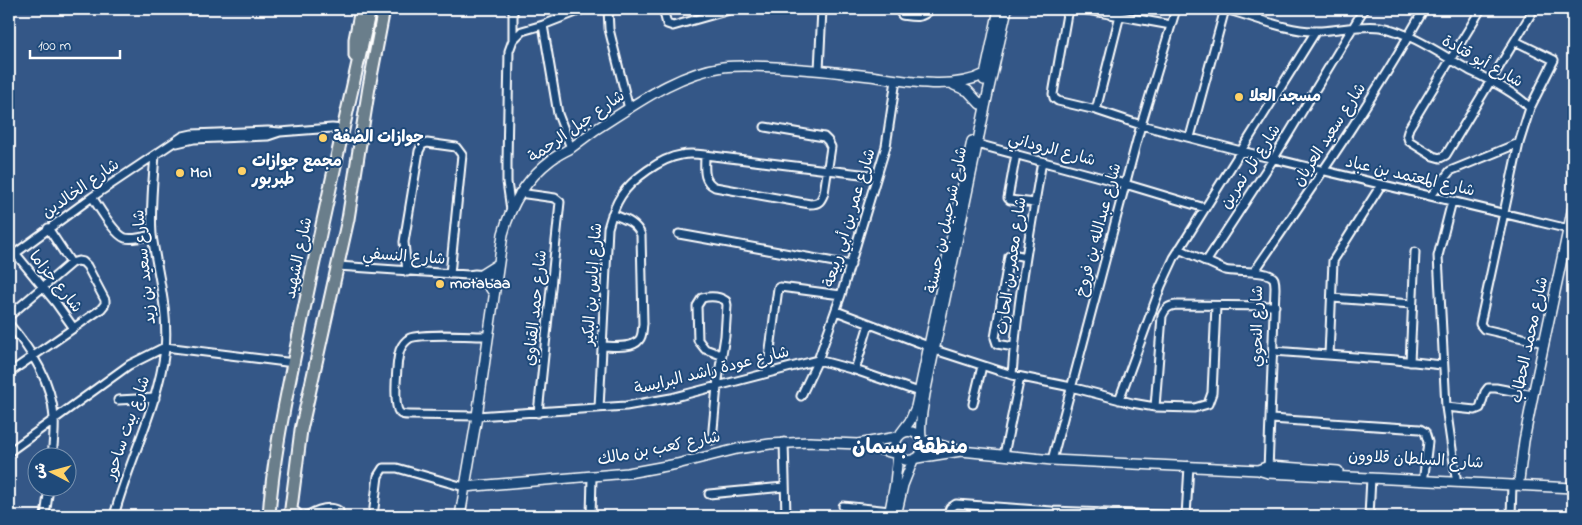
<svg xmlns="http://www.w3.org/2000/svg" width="1582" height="525" viewBox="0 0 1582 525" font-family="'Indie Flower','Playpen Sans Arabic',sans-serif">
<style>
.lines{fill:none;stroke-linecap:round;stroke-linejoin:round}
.minor-casing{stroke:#fff;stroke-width:11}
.tertiary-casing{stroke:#fff;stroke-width:12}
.trunk-casing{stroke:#fff;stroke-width:15}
.minor{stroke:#1f4a7a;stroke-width:7}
.tertiary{stroke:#1f4a7a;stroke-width:9}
.trunk{stroke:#6b7e8b;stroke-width:11}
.poi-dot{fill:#ffd166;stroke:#1f4a7a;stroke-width:2}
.labels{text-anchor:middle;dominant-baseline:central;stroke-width:4;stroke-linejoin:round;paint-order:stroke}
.street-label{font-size:16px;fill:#fff;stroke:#1f4a7a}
.poi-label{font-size:16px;font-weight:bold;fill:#fff;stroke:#1f4a7a;text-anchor:start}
.district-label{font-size:21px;font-weight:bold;fill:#fff;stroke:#1f4a7a}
</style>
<rect width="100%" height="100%" fill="#345787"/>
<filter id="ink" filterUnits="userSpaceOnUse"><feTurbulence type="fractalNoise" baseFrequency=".02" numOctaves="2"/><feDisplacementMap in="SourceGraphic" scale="10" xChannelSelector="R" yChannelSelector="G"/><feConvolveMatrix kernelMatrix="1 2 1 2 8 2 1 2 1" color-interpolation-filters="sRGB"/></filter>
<g filter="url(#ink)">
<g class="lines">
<defs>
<path id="minor" d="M513,9V40
M608,9L609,29L629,109
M663,9L667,24L673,26L733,9
M812,9H822
M899,9V11L902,15C915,17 921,19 931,9
M1073,9L1067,14L1053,94L1054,98L1058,101L1096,110L1141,125L1241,151L1573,230
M1082,9L1171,25
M1225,9C1252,16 1289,32 1316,31C1338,31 1358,24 1381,27C1409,32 1444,56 1469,70C1489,80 1515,92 1530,108
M1481,9L1409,128L1407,135L1409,141L1433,156L1440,158L1446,155L1534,9
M1258,18L1260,9
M543,25L558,114L571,148
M1515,41L1554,60L1530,108L1519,143L1480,324L1484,329L1544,343
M819,70L822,9
M1096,110L1120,15
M1190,137L1225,9
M177,143L194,139L268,136L280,132
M977,144L1125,184L1205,208
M1016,154L1008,198L1010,200L1035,203
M705,155C705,168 702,181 715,187L810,204C819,204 821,201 824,193L831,147L828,141L824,137L765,127
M519,193L555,198L560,202L538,413
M1431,196L1450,171L1519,143
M92,197C99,207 114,234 125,238C133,240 144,237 152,235
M1452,201L1438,256L1446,407L1456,477
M511,210L507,182V163L509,51L513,40L522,31L543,25L584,9
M48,228L71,263
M679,234L851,265
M1179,249L1225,270C1235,273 1269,269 1274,279C1275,282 1275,285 1275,288L1268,470
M15,253L56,303L73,327
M9,258L92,197L183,136L192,134L268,131L280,132L332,128L343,129
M1206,262L1274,158L1364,9
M338,266L468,275L475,274L496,276
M407,272L404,242L419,151L422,145L427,143L456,147L462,155L450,274
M1254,272C1313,186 1373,100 1424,9
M1332,298L1412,304
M836,311L928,346
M9,316L71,263L78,261L83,262L87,266L105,300V304L101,309L9,373
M9,324C32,351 52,382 54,418C55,431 53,445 52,458
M488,336C471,336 422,333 410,338C405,341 402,345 400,350C397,359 393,404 399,412C401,415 405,415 409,415L477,416L626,406L671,398L818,360L855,370L919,392
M602,346C612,346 632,349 639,340C643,336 642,329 643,324L641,235C636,222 624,219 612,214
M1014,347L997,344L995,338L1009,256L1012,254L1026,257
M935,350L1012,375L1071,387L1132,403L1155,407L1194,408L1208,404L1212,393L1216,306
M1273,351L1396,360L1442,365
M1329,355L1333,261L1381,185
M1410,362L1415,252
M855,370L869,324
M767,373L778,288L780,287L841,295
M1012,375C1017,304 1030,232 1042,161
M801,396L818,360L841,295L886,146L896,80
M118,400L155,398
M1119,400L1161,286L1174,258L1316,31
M973,404L982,366
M1155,407L1162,316C1165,309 1168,306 1176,305L1275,306
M1446,407L1475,410L1480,408L1485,392L1488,388H1496L1533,395
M599,408L608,228C611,217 615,205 621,196C632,179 661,158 681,155C689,153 697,154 705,155L877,176
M1271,419L1420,429L1425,432L1428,442L1424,475
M712,440L717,386L725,336L727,305L726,301C719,296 710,296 702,298L697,306L698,340L705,349L721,355
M784,442L786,516
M9,452L129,365L165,347L294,363
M1004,455L1020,377
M1052,460L1141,125L1176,9
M709,494L784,487
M843,506L890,511
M291,510L296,512L300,516
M45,516L49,488
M114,516C129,460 158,407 165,349C169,311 157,272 152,235C150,209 153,181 155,155
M306,516C315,511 330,505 339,511L340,516
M373,516L378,476L383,468H397L464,487
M591,516L592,477
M947,516L950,508L956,504L1052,511L1192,516
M1186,516L1189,466
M1369,516L1371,478
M1511,516L1512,485"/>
<path id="tertiary" d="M984,80L999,9
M954,85L968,91L980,104
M482,274L498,264
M480,279L489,286L493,292
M901,433L910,421L916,407L972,141
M921,438C902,417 882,453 905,460C909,461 913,460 917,458C920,456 922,452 923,448C924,444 922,441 921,437C919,423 923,407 925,394L989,88L1007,9
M922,440L958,450
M858,444L897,454
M917,458L961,451L1052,460L1258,470L1268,473L1573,488
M1258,470L1269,466L1338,471
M1519,480L1524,441L1533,395L1573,207
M464,487L628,473L677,464L737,449L770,444L809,442L858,444L897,437
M460,516L477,416L503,234C511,204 526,179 551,160C557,155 564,152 571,148C579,142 587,136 595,130C635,105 675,74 723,67C741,65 758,66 776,67C808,69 839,72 870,76C906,81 952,91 985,74
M889,516L895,483L898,455
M896,516L903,485L913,460"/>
<path id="trunk" d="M355,56V39L361,9
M269,516C273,455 287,394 299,334C321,225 346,117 370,9
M290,516L301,430L348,219L369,87L384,9"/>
</defs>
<use href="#minor" class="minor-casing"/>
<use href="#tertiary" class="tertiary-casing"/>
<use href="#trunk" class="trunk-casing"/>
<use href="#minor" class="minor"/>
<use href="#tertiary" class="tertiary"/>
<use href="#trunk" class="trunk"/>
</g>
</g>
<g class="poi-dot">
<circle cx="1239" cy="97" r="5"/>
<circle cx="323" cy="138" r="5"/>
<circle cx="242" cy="171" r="5"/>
<circle cx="180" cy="173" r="5"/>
<circle cx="440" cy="284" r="5"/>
</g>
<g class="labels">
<g class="street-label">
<text transform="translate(1482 62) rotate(29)">شارع أبو قتادة</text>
<text transform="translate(577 127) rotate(-35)">شارع جبل الرحمة</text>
<text transform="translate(1330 135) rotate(-57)">شارع سعيد العريان</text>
<text transform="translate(1052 150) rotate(15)">شارع الروداني</text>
<text transform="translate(1251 167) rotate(-57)">شارع تل نمرين</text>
<text transform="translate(1410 177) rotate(13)">شارع المعتمد بن عباد</text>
<text transform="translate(81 189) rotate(-35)">شارع الخالدين</text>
<text transform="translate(850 218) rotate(-73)">شارع عمر بن أبي ربيعة</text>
<text transform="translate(947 220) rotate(-78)">شارع شرحبيل بن حسنة</text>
<text transform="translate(1099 230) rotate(-75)">شارع عبدالله بن فروخ</text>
<text transform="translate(404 257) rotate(4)">شارع النسفي</text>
<text transform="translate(299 258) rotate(-78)">شارع الشهيد</text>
<text transform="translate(1012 266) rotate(-82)">شارع معمر بن الحارث</text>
<text transform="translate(145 267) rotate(-96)">شارع سعيد بن زيد</text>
<text transform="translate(55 282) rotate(51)">شارع حزاما</text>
<text transform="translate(593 284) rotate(-86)">شارع إياس بن البكير</text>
<text transform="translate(536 308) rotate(-84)">شارع حمد القناوي</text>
<text transform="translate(1258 326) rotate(-90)">شارع النحوي</text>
<text transform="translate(1530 340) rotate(-78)">شارع محمد الحطاب</text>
<text transform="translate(712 371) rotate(-14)">شارع عودة راشد البرايسة</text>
<text transform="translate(128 428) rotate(-71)">شارع بيت ساحور</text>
<text transform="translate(659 449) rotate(-11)">شارع كعب بن مالك</text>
<text transform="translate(1416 460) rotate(3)">شارع السلطان قلاوون</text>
</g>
<g class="poi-label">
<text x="1249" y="97">مسجد العلا</text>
<text x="333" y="138">جوازات الضفة</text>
<text x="252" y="162">مجمع جوازات<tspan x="252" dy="18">طبربور</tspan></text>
<text x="190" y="173">MoI</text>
<text x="450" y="284">motabaa</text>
</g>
<g class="district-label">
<text x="910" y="448">منطقة بسمان</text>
</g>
</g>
<rect width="1582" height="525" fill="none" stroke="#1f4a7a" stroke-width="30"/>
<rect x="15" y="15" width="1552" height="495" fill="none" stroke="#fff" stroke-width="2" filter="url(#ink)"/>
<g transform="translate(52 472) rotate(276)"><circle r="24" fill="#1f4a7a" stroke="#7992af"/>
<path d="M0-4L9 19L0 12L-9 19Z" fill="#ffd166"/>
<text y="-8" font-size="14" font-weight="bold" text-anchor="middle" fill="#ffffff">ش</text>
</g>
<path d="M30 50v8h90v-8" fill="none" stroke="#ffffff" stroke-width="2.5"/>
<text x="38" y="50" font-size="15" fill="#ffffff" stroke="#1f4a7a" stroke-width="4" paint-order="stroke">100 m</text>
</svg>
